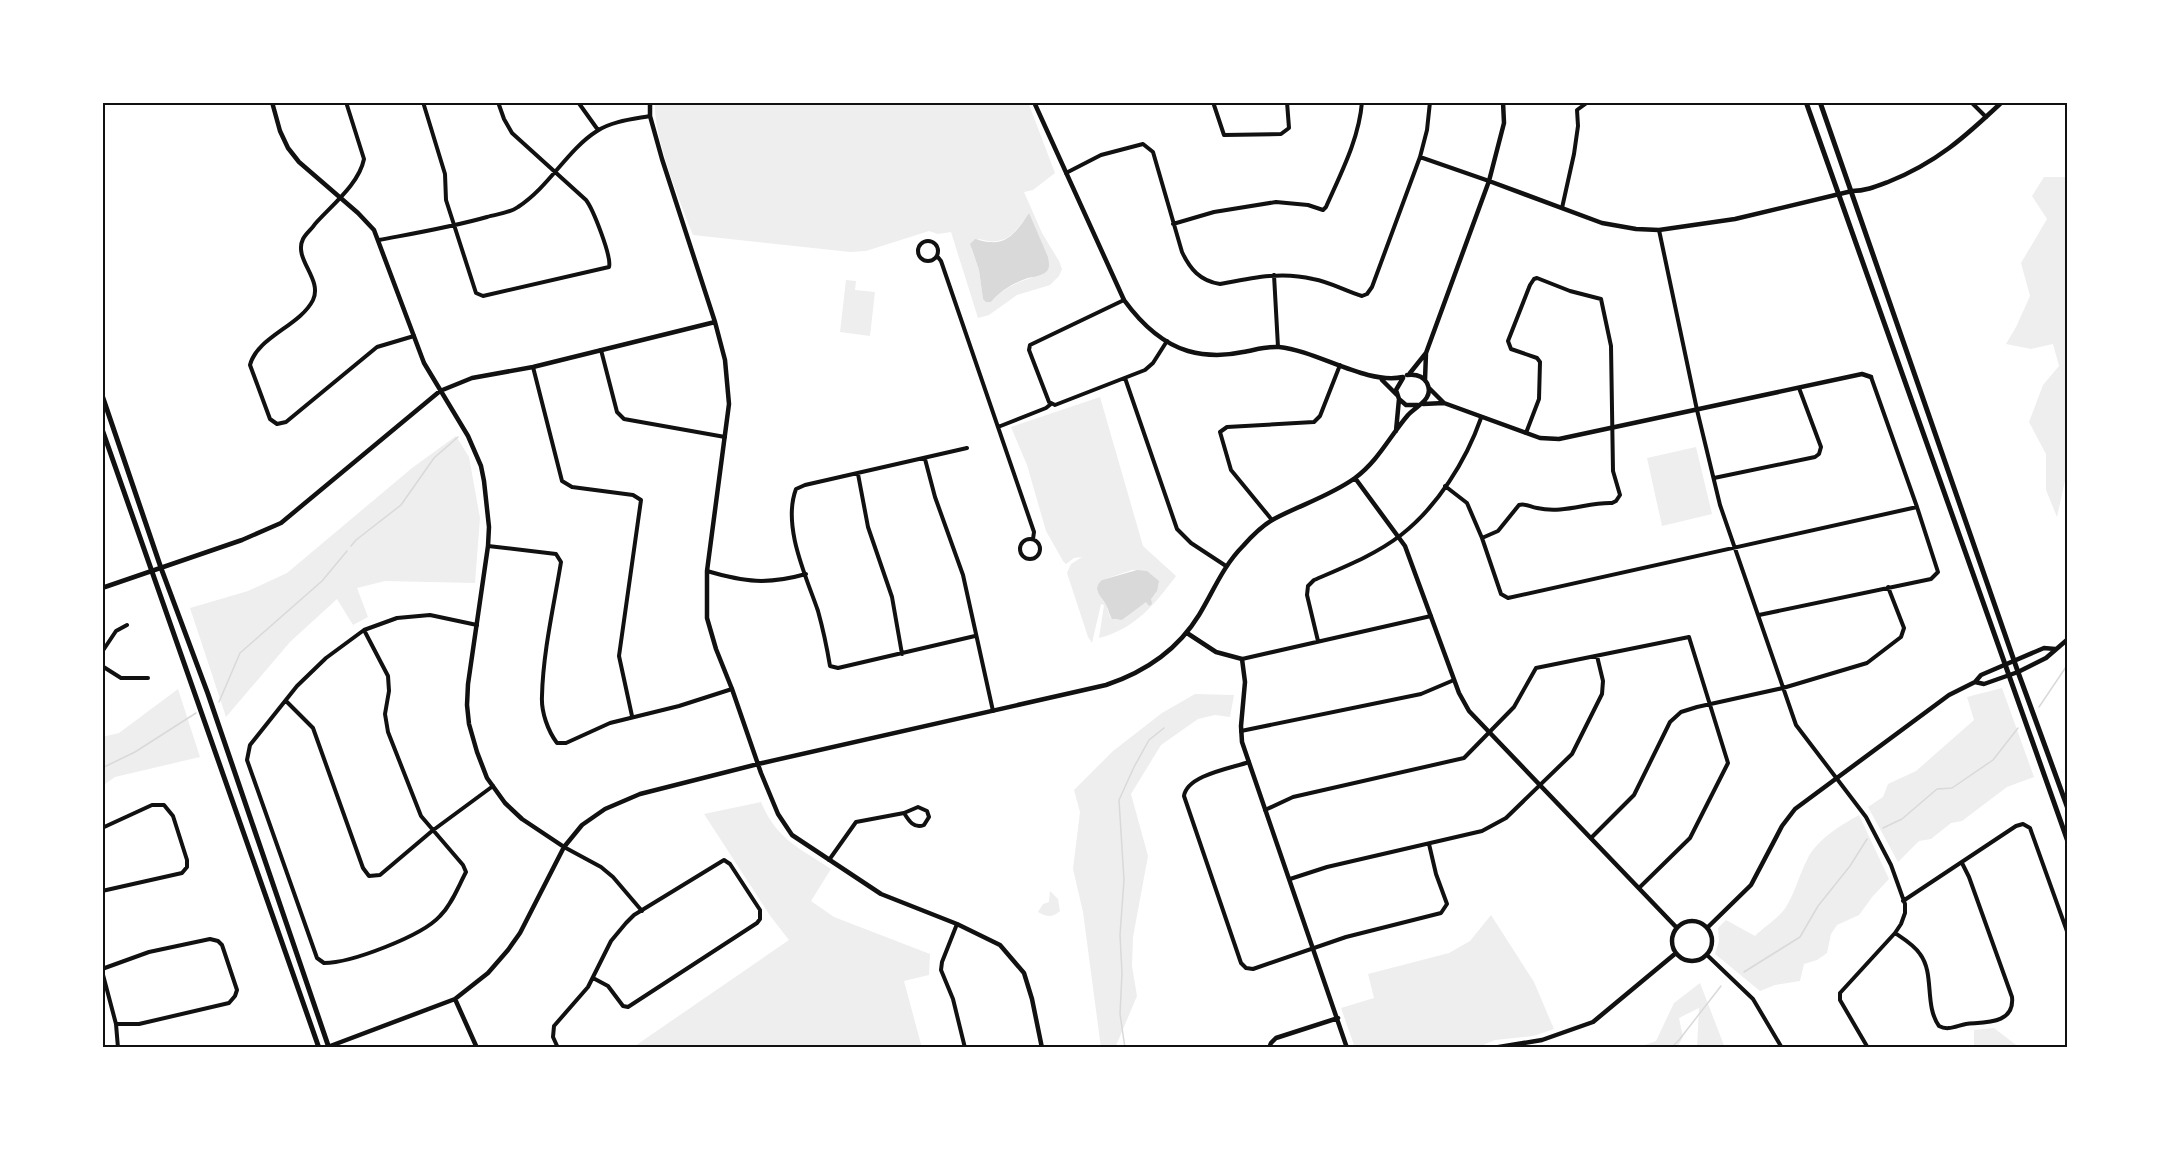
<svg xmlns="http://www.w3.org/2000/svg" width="2170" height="1150" viewBox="0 0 2170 1150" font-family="'Source Sans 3',sans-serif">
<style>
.green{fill:#eee;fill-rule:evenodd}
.water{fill:#d9d9d9}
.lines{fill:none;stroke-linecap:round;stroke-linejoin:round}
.stream{stroke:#d9d9d9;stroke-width:1.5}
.minor{stroke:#111;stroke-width:4}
.tertiary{stroke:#111;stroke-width:4.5}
.secondary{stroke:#111;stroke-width:5}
.primary{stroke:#111;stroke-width:5}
.neatline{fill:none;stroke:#111;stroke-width:2}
</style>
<rect width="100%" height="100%" fill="#fff"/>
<path class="green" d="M655,102H1028L1055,173L1033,190L1024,192L1042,233L1059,261L1062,269L1059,276L1050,285L1017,295L989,315L978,318L951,232L938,234L929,231L866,251L850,252L693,235C680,202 653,136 655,102ZM1029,213L1042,275C1022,280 1005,286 991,302L983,299L979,270L971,248L979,239C1006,247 1014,234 1029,213Z
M2044,177H2068V467L2057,517L2046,490V454L2029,422L2043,385L2059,366L2053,344L2031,349L2006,344L2016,327L2030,296L2021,263L2047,219L2032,196Z
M846,280L856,281L855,290L875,292L870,336L840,332Z
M1100,397L1143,546L1176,576C1155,604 1135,629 1099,638L1104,605L1101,604L1092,643L1088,637L1067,573L1071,564L1082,557L1074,558L1066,564L1063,561L1046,531L1027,465L1011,427ZM1132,570H1137L1156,593L1122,620H1115L1110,617L1106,605L1097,591V587L1102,580Z
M456,436L469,457L480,518L475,583L385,581L357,588L368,617L353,625L337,599L290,642L226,717L190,608L248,591L287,573L412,468Z
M1696,447L1712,514L1662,526L1647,458Z
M2002,688L2034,777L2007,787L1962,821L1951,823L1931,839L1919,841L1898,862L1868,807L1883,797L1888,784L1916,771L1974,720L1967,697Z
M178,689L200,757L115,777L102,786V737L119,733Z
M1195,694L1234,695L1230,717L1215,715L1198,719L1161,745L1131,794L1148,856L1133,937L1132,966L1137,996L1115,1048H1101L1083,912L1073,869L1080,812L1074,790L1113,751L1162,713Z
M761,802C777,840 798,847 831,869L811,901L834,917L930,954L929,975L904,981L922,1048H632L789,940L771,917L704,814Z
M1859,815L1889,879L1873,896L1859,915L1837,925L1831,934L1827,953L1817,960L1804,964L1800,981L1775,985L1760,991L1715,954L1719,941L1718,928L1726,920L1755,936C1764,927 1779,918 1786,907C1795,893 1799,875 1807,860C1816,840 1841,825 1859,815Z
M1050,891L1058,899L1060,911C1052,918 1047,917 1038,912L1043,904L1049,902Z
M1491,915L1534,982L1554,1029L1533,1036L1495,1040L1476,1048H1355L1341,1008L1374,998L1368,974L1449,953L1470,941Z
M1700,983L1725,1048H1697L1699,1008L1679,1018L1683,1037L1677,1048H1636L1656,1041L1674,1003Z
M1994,1028L2020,1048H1974V1030Z"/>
<path class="water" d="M1029,213L1048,257C1049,263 1050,267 1047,271C1042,276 1034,277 1028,278C1014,283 1001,290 991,302H986L983,299L979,270L970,244L975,239C980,240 985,242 990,242C1010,244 1020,226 1029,213Z
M1137,570L1147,571L1159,581L1157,591L1151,599L1152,604L1149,606L1146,602L1122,620L1112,619C1109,615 1109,610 1106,605C1101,595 1091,590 1102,580Z"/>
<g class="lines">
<path class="stream" d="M351,546L356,540L401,505L434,458L458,437
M219,702L240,653L322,581L347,551
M2039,707L2068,664
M102,768L135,752L196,713
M1883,828L1902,819L1937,789L1952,788L1993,760L2018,728
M1744,972L1800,937L1818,906L1850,866L1867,839
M1125,1048L1120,1014L1122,973L1120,935L1124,880L1119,800L1134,767L1149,740L1164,728
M1671,1048L1679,1040L1721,986"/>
<path class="minor" d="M346,102L364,159C359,184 332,205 315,224C312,229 306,233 303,239C293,259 323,279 313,300C300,326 257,337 250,365L270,419L277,424L286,422L377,347L414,336
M423,102L445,174L446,200L476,293L483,296L609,267C612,257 593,209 586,200L512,133L504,119L498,102
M578,102L598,130
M1213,102L1224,135L1281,134L1289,128L1287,102
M1971,102L1986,117
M1420,157L1489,181
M1066,173L1101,155L1143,144L1153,152L1182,252C1190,269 1200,281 1220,284C1251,278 1281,271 1313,279C1330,282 1346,291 1362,296L1367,294L1372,287L1420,157L1427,130L1430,102
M1562,208L1574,154L1578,126L1577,110L1588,102
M1173,224L1214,212L1276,202L1308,205L1323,210L1326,207C1341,173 1359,139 1362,102
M1659,230L1697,410L1720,505L1796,725L1866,817L1891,865L1905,904V913L1901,924L1895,933L1840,993V1000L1868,1048
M379,240C416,233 452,227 487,217C497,214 510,213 518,207C550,186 567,150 597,131C612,121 634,119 650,116
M918 251a10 10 0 1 1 20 0a10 10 0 1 1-20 0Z
M937,256L941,261L1034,532L1033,539
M1274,275L1278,347
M1124,300L1030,345L1029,350L1049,402L1055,405L1145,370L1153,363L1167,341
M601,350L617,412L624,419L725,437
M533,367L562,481L572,487L633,495L641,500L619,656L632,716
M1125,378L1177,529L1191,543L1226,566
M998,427L1046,408L1051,404
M967,448L805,485L796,489C782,526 806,576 818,611C823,629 827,648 830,666L838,668L975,636
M925,459L935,497L963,575L993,711
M858,474L868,527L892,597L902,654
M1714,478L1815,457L1819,454L1821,447L1799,388
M1445,486L1467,503L1482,538L1501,594L1508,598L1917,507
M1272,520L1231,470L1220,432L1227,427L1314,422L1320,416L1340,365
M1482,538L1498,531L1519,505C1526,503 1530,507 1537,508C1564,514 1588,502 1612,503L1616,501L1620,495L1613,471L1611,346L1601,299L1570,291L1537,278L1534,279L1530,285L1508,341L1511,349L1537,358L1540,362L1539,399L1526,433
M1020 549a10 10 0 1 1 20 0a10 10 0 1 1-20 0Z
M488,546L556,554L561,562C554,605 543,652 542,696C541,712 548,731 557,743H566L610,723L679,706L732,689
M707,571C745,582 767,585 806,574
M1759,615L1931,579L1938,572L1917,507L1871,377
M364,630L388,676L389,691L385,714L388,732L421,816L463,865L466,872C458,887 452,904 440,916C422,936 351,963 324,963L317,958L247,760L250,745L297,686L326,658L364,630L397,618L430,615L477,625
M1318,641L1307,595L1308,586L1314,580C1344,567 1375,555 1401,535C1437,507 1466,461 1481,418
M102,652L116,631L127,625
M1242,659L1431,616
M102,666L121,678H148
M286,701L313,728L363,868L369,876L380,875L432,831L493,786
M1241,731L1421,694L1454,680
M1249,762C1232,768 1187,775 1184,796L1241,963L1246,968L1253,969L1346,937L1441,913L1447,904L1436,874L1429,844
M918,807L927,811L929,817L924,825C914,829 909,821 904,813Z
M1265,810L1293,797L1464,758L1514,707L1536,668L1689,637L1728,763L1690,838L1639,888
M102,828L152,805H164L173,816L187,860V867L182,873L102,891
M1591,838L1634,795L1670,722L1681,712L1697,707L1783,688L1867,663L1901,637L1904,628L1888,587
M564,847L601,867L613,877L642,911
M829,860L856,822L904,813
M1290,879L1327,867L1482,831L1506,818L1572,754L1602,694L1603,681L1597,656
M1903,901L2016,826L2023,824L2030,828L2068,934
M957,924L942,962L941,970L953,999L965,1048
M1895,933C1904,939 1914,945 1920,954C1935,974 1924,1005 1939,1026C1948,1031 1956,1026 1966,1024C1983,1022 2015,1025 2012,997L1969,877L1962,863
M1707,955L1753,999L1782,1048
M102,969L149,952L210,939L218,941L222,945L237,990L235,996L229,1003L139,1024H116
M102,971L116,1024L118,1048
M558,1048L553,1037L554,1026L588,987L611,941L626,923L634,915L724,860L730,864L760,910V919L757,923L628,1007L623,1006L608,986L593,978"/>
<path class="tertiary" d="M272,102L280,131L288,148L299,162L358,213L374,230L424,363L468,436L481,466L484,481L489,527L488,546L468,684L467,705L469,724L477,752L487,778L505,803L522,819L564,847
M650,102V116L662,159L715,322L725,360L729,404L707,571V618L716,649L732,689L761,773L778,814L792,835L881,894L957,924L1000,945L1024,973L1032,999L1042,1048
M1034,102L1124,300C1140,322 1161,343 1188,351C1206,356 1225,356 1243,352C1255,350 1267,346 1279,347C1318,351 1366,385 1403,377
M1489,181L1602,223L1636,229L1659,230L1735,219L1852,191C1865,191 1875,187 1888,182C1936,163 1965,137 2002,102
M1410,373L1426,353
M1403,378L1396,390L1399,399L1406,405H1418
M1382,380L1397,395
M1425,380L1426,353L1489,181L1504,123L1503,102
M1429,388L1444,403
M1423,404L1444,403L1540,438L1559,439L1862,374L1871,377
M1396,431L1399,399
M1355,478L1405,546L1459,693L1469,711L1677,928
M102,588L242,540L281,523L440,391L472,378L533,367L715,322
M1187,633L1216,652L1242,659L1245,682L1241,726L1242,742L1347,1048
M1975,682L1984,684L2018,672L2046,658L2068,639
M1672 941a20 20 0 1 1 40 0a20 20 0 1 1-40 0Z
M1707,928L1751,885L1782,826L1795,809L1949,695L1975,682L1981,675L2044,648L2055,649
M455,999L477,1048
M325,1048L455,999L488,973L508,950L520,933L564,847L582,825L605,809L640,794L758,764L1106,685C1145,672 1177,651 1199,615C1213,592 1223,566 1243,546C1251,537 1263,525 1274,519C1300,505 1330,496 1355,478C1378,461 1390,436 1408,415C1416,406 1435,399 1427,383C1423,376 1415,374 1407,375
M1269,1048L1271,1043L1276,1038L1338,1018
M1493,1048L1542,1040L1593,1022L1676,953"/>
<path class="secondary" d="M102,395L161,568L208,694L329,1048
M102,429L319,1048"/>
<path class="primary" d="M1806,102L2068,842
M1820,102L2018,672L2068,809"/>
</g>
<rect width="2170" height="1150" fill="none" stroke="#ffffff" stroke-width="207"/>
<rect x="104" y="104" width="1962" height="942" class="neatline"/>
</svg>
